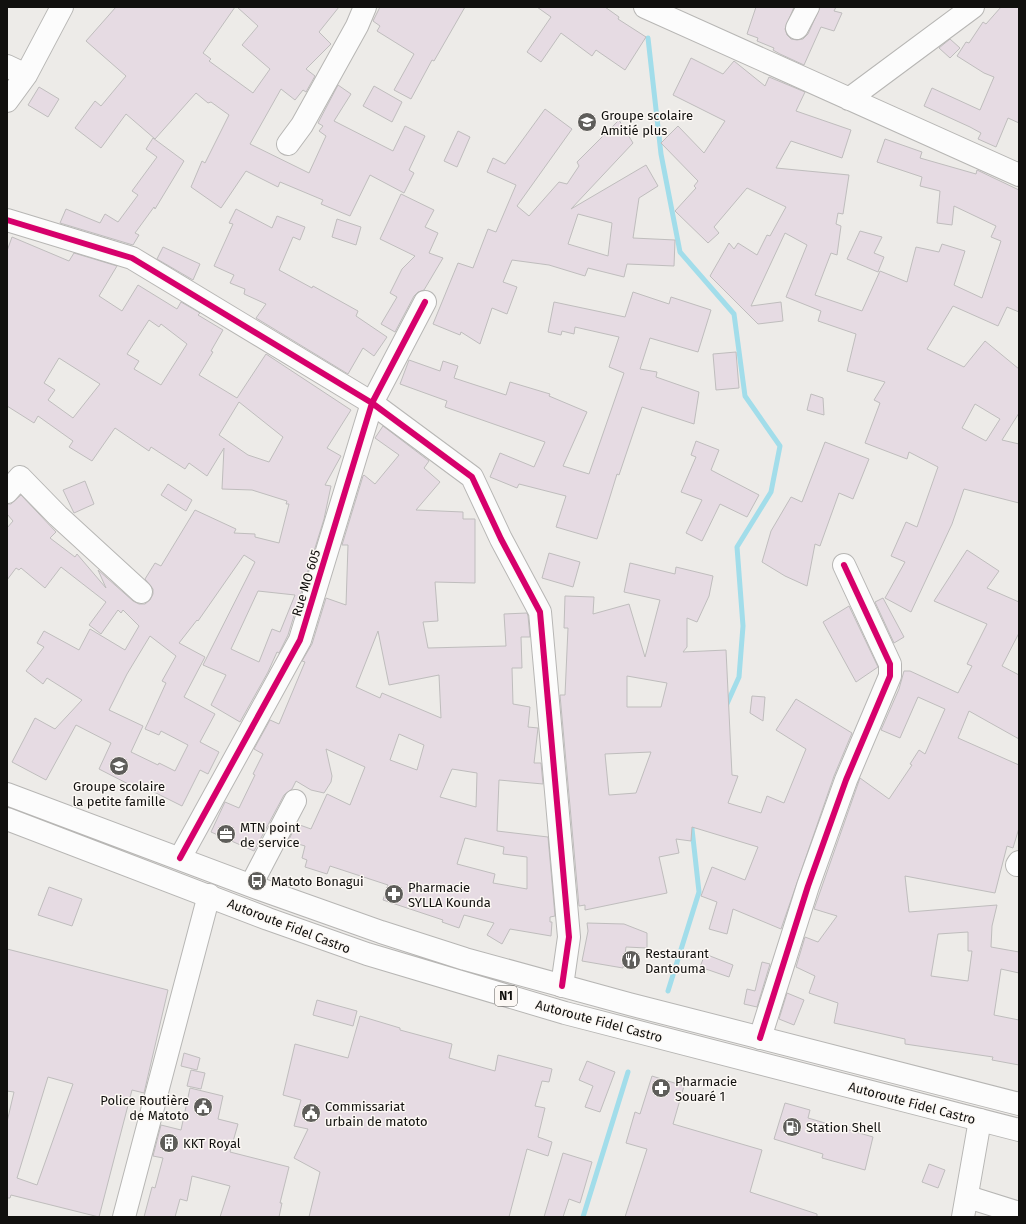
<svg xmlns="http://www.w3.org/2000/svg" width="1026" height="1224" viewBox="0 0 1026 1224" font-family="'Fira Sans',sans-serif">
<style>
.lines{fill:none;stroke-linecap:round;stroke-linejoin:round}
.stream{stroke:#a2ddea;stroke-width:5}
.building{fill:#e6dbe3;stroke:#bfbdbd;fill-rule:evenodd}
.minor-casing{stroke:#b7b6b4;stroke-width:24}
.highway-casing{stroke:#b7b6b4;stroke-width:24}
.minor{stroke:#fcfcfc;stroke-width:22}
.highway{stroke:#fcfcfc;stroke-width:22}
.cycleway-casing{stroke:#fcf8f4;stroke-width:8}
.cycleway{stroke:#d6006c;stroke-width:6}
.labels{text-anchor:middle;dominant-baseline:central;stroke-width:3;stroke-linejoin:round;paint-order:stroke}
.shield{fill:#fcf8f4;stroke:#585653;stroke-width:1}
.shield-label{font-size:12px;font-weight:bold;fill:#11100e}
.poi-label{font-size:13px;fill:#11100e;stroke:#fcf8f4;text-anchor:start}
.street-label{font-size:13px;fill:#11100e;stroke:#fcf8f4}
</style>
<rect width="100%" height="100%" fill="#edebe8"/>
<g class="lines">
<path class="stream" d="M648,38L661,154L680,252L734,314L745,396L780,446L771,492L737,547L743,626L739,677L726,706
M668,991L699,892L692,829L693,822
M583,1217L628,1072"/>
</g>
<path class="building" d="M116,7H235L203,53L211,59L209,61L253,93L270,69L242,45L258,26L237,7H339L319,32L331,44L306,69L315,76L306,92L303,90L295,100L281,89L250,144L309,173L326,136L319,131L323,126L318,123L338,85L351,94L334,121L393,151L405,126L425,136L409,170L414,173L404,193L370,175L350,216L321,204L323,200L280,182L278,187L246,171L221,208L191,187L202,161L205,163L229,115L211,102L208,103L196,93L155,139L126,114L101,148L75,128L95,101L101,106L126,76L86,41Z
M380,7H465L434,61L432,60L411,99L394,90L414,54L377,31L380,26L373,21Z
M537,7H605L619,17L618,19L646,37L625,70L596,50L592,56L561,33L541,62L527,52L551,17Z
M756,7H794L785,29L787,35L791,39L797,40L803,39L808,34L820,7H836L834,11L842,13L834,31L821,27L804,65L780,54L773,50L774,48L757,41L758,38L747,34Z
M1001,7H1019V123L1008,118L996,147L978,139L981,133L970,127L924,106L932,88L980,110L994,77L984,73L957,56L966,42L969,43L983,22L986,24Z
M950,39L960,48L950,58L939,48Z
M691,58L723,74L734,61L765,86L769,77L805,92L796,111L851,130L842,158L791,141L776,168L849,175L843,214L838,213L836,224L841,226L837,255L831,253L815,295L862,311L880,271L907,282L916,247L939,252L942,244L965,251L954,285L982,298L1001,241L991,237L996,226L954,206L952,225L937,223L940,191L920,186L922,177L877,162L885,139L922,152L920,158L976,174L977,170L1019,190V312L1007,307L998,326L953,306L927,349L964,367L985,341L1019,369V413L1002,440L1019,444V503L964,489L952,524L911,612L885,598L905,562L891,556L906,522L917,527L938,467L909,452L907,459L865,443L880,403L874,400L885,382L847,371L856,334L818,321L821,311L786,297L807,245L785,233L751,306L781,302L783,321L758,324L710,276L729,243L734,249L738,243L757,255L767,235L770,236L786,207L747,188L714,227L719,233L708,243L675,211L696,188L694,186L698,181L661,143L678,126L704,153L725,121L673,95ZM975,404L1000,419L986,441L962,428Z
M374,86L402,102L392,122L363,106Z
M39,87L59,99L48,117L28,105Z
M545,109L572,129L517,206L529,216L559,182L567,184L579,166L577,162L619,120L633,143L571,209L646,165L658,186L639,198L633,238L675,240L674,266L627,264L624,277L588,268L585,276L549,265L512,260L503,282L517,287L507,314L492,308L480,344L461,332L460,335L433,324L458,263L473,268L488,229L496,232L516,185L487,172L493,158L505,164ZM578,214L612,223L608,256L568,244Z
M458,131L470,137L457,167L444,161Z
M153,138L184,161L155,209L154,207L135,233L139,235L133,245L60,223L66,209L100,223L105,214L118,222L138,195L132,191L157,157L146,149Z
M401,194L434,210L425,227L438,233L429,253L443,258L424,290L418,292L414,296L395,332L381,324L397,297L390,293L402,269L415,256L380,239Z
M236,209L272,228L277,216L305,227L300,240L293,237L279,270L312,288L313,286L358,311L356,316L387,337L374,356L363,348L348,374L256,318L266,304L244,294L245,289L230,283L234,275L214,266L233,224L229,223Z
M337,219L361,227L356,245L332,237Z
M860,231L882,237L874,253L884,257L878,272L847,259Z
M12,237L69,261L74,253L117,266L99,296L122,311L138,285L177,309L181,302L200,313L198,315L223,330L211,351L213,352L199,375L237,398L266,354L351,410L327,448L341,456L325,485L331,486L324,519L288,635L279,653L277,652L268,672L240,722L211,705L226,675L203,665L255,562L244,555L198,621L197,620L179,643L205,657L184,697L215,714L200,742L219,752L208,774L200,770L182,806L140,785L138,789L99,769L111,743L76,725L46,780L12,762L35,718L55,729L82,700L47,678L43,684L26,671L44,647L37,643L44,631L79,650L90,629L125,650L139,626L123,610L121,613L118,610L101,634L89,625L106,602L61,567L45,588L21,568L19,570L16,568L7,580V528L13,521L7,514V504H11L21,495L56,532L50,538L75,557L77,554L106,588L98,570L133,601L139,604H145L150,600L153,594V589L145,579L155,563L161,566L195,510L236,529L234,533L255,534V537L279,543L289,504H286L287,501L252,490L222,489L224,448L207,476L189,463L185,469L151,447L149,451L115,428L92,461L69,447L73,441L38,416L34,423L7,406V251ZM149,320L159,327L161,324L187,344L161,385L134,369L139,361L127,354ZM59,358L100,384L73,418L48,400L55,390L44,383ZM239,402L283,437L269,462L248,455L219,435ZM258,591L295,595L280,632L272,629L259,662L231,649ZM150,636L176,656L162,681L166,683L145,729L159,735L161,731L188,745L175,771L159,763L158,765L131,752L143,726L109,710L127,674Z
M163,247L200,264L193,280L157,259Z
M633,292L669,304L671,297L711,310L698,352L650,338L640,369L657,372L656,377L699,392L694,424L642,407L619,475L617,474L597,539L556,527L566,496L519,484L517,488L490,477L500,453L534,467L545,442L445,407L447,401L400,384L409,360L440,371L443,361L458,366L454,378L506,395L510,382L550,394L549,396L587,412L563,466L589,474L624,373L609,367L619,337L575,327L574,334L562,331L561,335L548,332L554,302L625,317Z
M736,352L739,388L716,390L713,354Z
M811,394L823,398L824,415L807,410Z
M383,426L429,461L424,468L440,482L416,510L463,512V519H475V583L435,582L438,621L423,622L428,648L506,646L504,614L527,613L528,616L530,637H521L522,668H512L513,704L530,707L528,727L538,728L534,763H541L543,784L499,780L497,831L548,837L555,916L550,917V922H552L551,936L510,929L502,944L487,935L494,923L464,915L459,928L442,922L443,920L383,900L388,885L330,866L327,874L305,867L307,860L302,858L305,846L288,841L297,824L311,829L327,794L350,805L365,767L326,749L332,776L331,782L324,793L311,790L296,781L292,789L284,795L254,851L211,832L225,802L239,808L255,775L253,774L263,754L254,749L270,720L279,724L305,662L302,661L312,644L326,598L346,605L348,545H342L363,476L364,475L375,484L399,455L375,438ZM378,631L389,685L439,675L441,718L382,693L380,698L356,687ZM399,734L424,745L417,770L390,760ZM452,769L477,773L476,807L440,797ZM465,838L504,847L503,854L527,857V889L493,883L495,874L457,864Z
M696,441L719,450L711,470L759,495L747,517L720,504L702,541L686,533L702,500L681,492L696,457L691,455Z
M825,442L869,459L853,499L839,493L820,546L815,544L807,586L785,576L762,562L771,531L791,497L802,502Z
M85,481L94,504L74,513L63,490Z
M168,484L192,500L186,511L161,495Z
M967,550L999,571L987,588L1019,602V633L1002,666L1019,675V739L969,711L958,738L1019,765V828L1013,848L1007,846L995,893L905,876L909,912L997,905L992,926L991,947L1019,952V973L1001,969L994,1015L1019,1020V1065L992,1060L993,1057L905,1044V1039L834,1023L838,1003L809,993L815,976L796,967L805,937L818,942L837,916L814,909L860,778L889,799L912,765L910,764L919,750L925,754L945,709L918,697L900,738L881,730L899,689L904,671H910L958,693L972,666L967,664L987,624L934,601ZM968,932V951H972L968,981L931,976L938,934Z
M549,553L580,562L573,587L542,578Z
M630,563L675,574L676,567L713,576L709,596L697,622L687,618V647L683,652L726,650L732,775L738,776L728,803L761,813L767,796L784,803L806,749L776,730L796,699L852,733L834,776L781,929L733,909L727,934L709,929L717,902L701,896L712,867L745,880L758,847L692,827L691,841L676,839L679,853L659,857L667,893L585,910V905L579,906L560,695H565L568,628H564L565,596L594,597L593,614L629,604L645,657L660,600L624,592ZM627,676L667,683L661,707H627ZM651,752L636,793L609,795L605,754Z
M883,598L904,637L894,643L875,602Z
M849,606L878,667L856,682L823,622Z
M752,696L765,697L763,721L750,713Z
M49,887L82,899L72,926L38,915Z
M587,923L624,924L647,933V948L626,947L623,968L582,961L588,931Z
M7,949L168,990L144,1093L132,1090L99,1217L11,1195L10,1198H7V1122L14,1092L7,1091ZM48,1077L73,1084L37,1185L17,1178Z
M705,954L733,965L729,977L700,967Z
M762,962L770,964L757,1007L744,1004L747,989L755,991Z
M787,993L804,1000L794,1025L779,1019Z
M317,1000L357,1011L353,1026L313,1015Z
M360,1016L400,1028V1030L452,1044L449,1058L495,1071L498,1055L552,1069L549,1082L542,1081L535,1106L545,1108L538,1137L552,1142L548,1156L527,1149L509,1217H309L320,1172L294,1158L308,1129L294,1126L301,1100L283,1095L292,1057L295,1044L348,1058Z
M184,1053L200,1058L197,1070L181,1066Z
M587,1061L615,1072L600,1112L585,1107L593,1086L579,1080Z
M191,1070L205,1073L201,1089L187,1086Z
M652,1076L684,1086L673,1124L762,1150L750,1192L817,1214V1217H625L647,1149L626,1143L635,1112L640,1114Z
M190,1088L223,1096L218,1119L238,1124L230,1152L289,1167L280,1203H282L279,1217H220L230,1186L192,1176L187,1201L180,1199L175,1217H144L152,1187L155,1188L163,1158L153,1156L161,1125L181,1130Z
M785,1103L810,1110L808,1118L873,1137L865,1170L822,1158L823,1154L774,1139Z
M563,1153L592,1162L580,1203L569,1199L563,1217H544Z
M929,1164L945,1170L938,1188L922,1182Z"/>
<g class="lines">
<defs>
<path id="minor" d="M645,7L1019,175
M797,28L808,7
M7,66L26,75
M849,99L973,7
M7,101L26,75L62,7
M288,144L302,125L357,26L365,7
M7,220L132,258L372,403L472,477L501,539L540,612L569,937L562,986
M7,492L20,477L58,516L141,592
M180,858L300,640L372,403L425,302
M1017,865L1019,862
M251,885L295,801
M760,1038L808,886L846,780L890,676V664L844,565
M968,1197L1019,1213
M124,1217L209,895
M963,1217L980,1120"/>
<path id="highway" d="M7,794L257,888L381,932L465,959L629,1004L1019,1104
M7,819L268,919L367,954L565,1013L1019,1130"/>
</defs>
<use href="#minor" class="minor-casing"/>
<use href="#highway" class="highway-casing"/>
<use href="#minor" class="minor"/>
<use href="#highway" class="highway"/>
<defs>
<path id="cycleway" d="M7,220L132,258L372,403L472,477L501,539L540,612L569,937L562,986
M180,858L300,640L372,403L425,302
M760,1038L808,886L846,780L890,676V664L844,565"/>
</defs>
<use href="#cycleway" class="cycleway-casing"/>
<use href="#cycleway" class="cycleway"/>
</g>
<defs>
<symbol id="school-disc" viewBox="-11 -11 22 22"><circle r="9.5" fill="#5e5d5a" stroke="#fcf8f4"/><path d="M0-5L7-2L0 1L-7-2ZM-4 1L0 2.5L4 1V4Q0 6-4 4Z" fill="#fff"/></symbol>
<symbol id="office-disc" viewBox="-11 -11 22 22"><circle r="9.5" fill="#5e5d5a" stroke="#fcf8f4"/><path d="M-6-3h4V-5.5h4V-3h4V5H-6ZM-1-4.5V-3h2v-1.5ZM-6 0V1H6V0Z" fill="#fff"/></symbol>
<symbol id="bus-disc" viewBox="-11 -11 22 22"><circle r="9.5" fill="#5e5d5a" stroke="#fcf8f4"/><path d="M-5-6H5V4H4V6H2V4H-2V6H-4V4H-5ZM-3.5-4V0h7V-4ZM-3.5 1.2v1.5H-2V1.2ZM2 1.2v1.5H3.5V1.2Z" fill="#fff"/></symbol>
<symbol id="pharmacy-disc" viewBox="-11 -11 22 22"><circle r="9.5" fill="#5e5d5a" stroke="#fcf8f4"/><path d="M-2-6h4v4h4v4h-4v4h-4v-4h-4v-4h4Z" fill="#fff"/></symbol>
<symbol id="restaurant-disc" viewBox="-11 -11 22 22"><circle r="9.5" fill="#5e5d5a" stroke="#fcf8f4"/><path d="M-5-6h1v4h1v-4h1v4h1v-4h1v5L-1.5 .5V6h-2V.5L-5-1ZM5-6V6H3V1.5H1.5Q1.5-4 5-6Z" fill="#fff"/></symbol>
<symbol id="civic-disc" viewBox="-11 -11 22 22"><circle r="9.5" fill="#5e5d5a" stroke="#fcf8f4"/><path d="M-.6-6.5H3V-4.5H.6V-3L4-1V1h2V6H-6V1h2V-1L-.6-3ZM-1.2 2.5V6h2.4V2.5Z" fill="#fff"/></symbol>
<symbol id="fuel-disc" viewBox="-11 -11 22 22"><circle r="9.5" fill="#5e5d5a" stroke="#fcf8f4"/><path d="M-5.5-6h7V0h2V4h1.3V-2.5L3-4.5l.8-.8L6-3V5H2.5V1h-1V6h-7ZM-4.2-4.7v3.2H.2V-4.7Z" fill="#fff"/></symbol>
<symbol id="building-disc" viewBox="-11 -11 22 22"><circle r="9.5" fill="#5e5d5a" stroke="#fcf8f4"/><path d="M-4-6H4V6H1V3H-1V6H-4ZM-2.5-4.3h1.7v1.8h-1.7ZM.8-4.3h1.7v1.8H.8ZM-2.5-1h1.7V.8h-1.7ZM.8-1h1.7V.8H.8Z" fill="#fff"/></symbol>
</defs>
<g fill-rule="evenodd">
<use href="#school-disc" x="576" y="111" width="22" height="22"/>
<use href="#school-disc" x="108" y="755" width="22" height="22"/>
<use href="#office-disc" x="215" y="823" width="22" height="22"/>
<use href="#bus-disc" x="246" y="870" width="22" height="22"/>
<use href="#pharmacy-disc" x="383" y="883" width="22" height="22"/>
<use href="#restaurant-disc" x="620" y="949" width="22" height="22"/>
<use href="#pharmacy-disc" x="650" y="1077" width="22" height="22"/>
<use href="#civic-disc" x="192" y="1096" width="22" height="22"/>
<use href="#civic-disc" x="300" y="1102" width="22" height="22"/>
<use href="#fuel-disc" x="781" y="1116" width="22" height="22"/>
<use href="#building-disc" x="158" y="1132" width="22" height="22"/>
</g>
<g class="labels">
<rect class="shield" x="495" y="986" width="22" height="20" rx="3"/>
<g class="shield-label">
<text x="506" y="996">N1</text>
</g>
<g class="poi-label">
<text x="601" y="115">Groupe scolaire<tspan x="601" dy="15">Amitié plus</tspan></text>
<text x="119" y="786" text-anchor="middle">Groupe scolaire<tspan x="119" dy="15">la petite famille</tspan></text>
<text x="240" y="827">MTN point<tspan x="240" dy="15">de service</tspan></text>
<text x="271" y="881">Matoto Bonagui</text>
<text x="408" y="887">Pharmacie<tspan x="408" dy="15">SYLLA Kounda</tspan></text>
<text x="645" y="953">Restaurant<tspan x="645" dy="15">Dantouma</tspan></text>
<text x="675" y="1081">Pharmacie<tspan x="675" dy="15">Souaré 1</tspan></text>
<text x="189" y="1100" text-anchor="end">Police Routière<tspan x="189" dy="15">de Matoto</tspan></text>
<text x="325" y="1106">Commissariat<tspan x="325" dy="15">urbain de matoto</tspan></text>
<text x="806" y="1127">Station Shell</text>
<text x="183" y="1143">KKT Royal</text>
</g>
<g class="street-label">
<text transform="translate(306 583) rotate(-73)">Rue MO 605</text>
<text transform="translate(289 926) rotate(21)">Autoroute Fidel Castro</text>
<text transform="translate(599 1021) rotate(15)">Autoroute Fidel Castro</text>
<text transform="translate(912 1103) rotate(15)">Autoroute Fidel Castro</text>
</g>
</g>
<rect width="1026" height="1224" fill="none" stroke="#11100e" stroke-width="16"/>
</svg>
